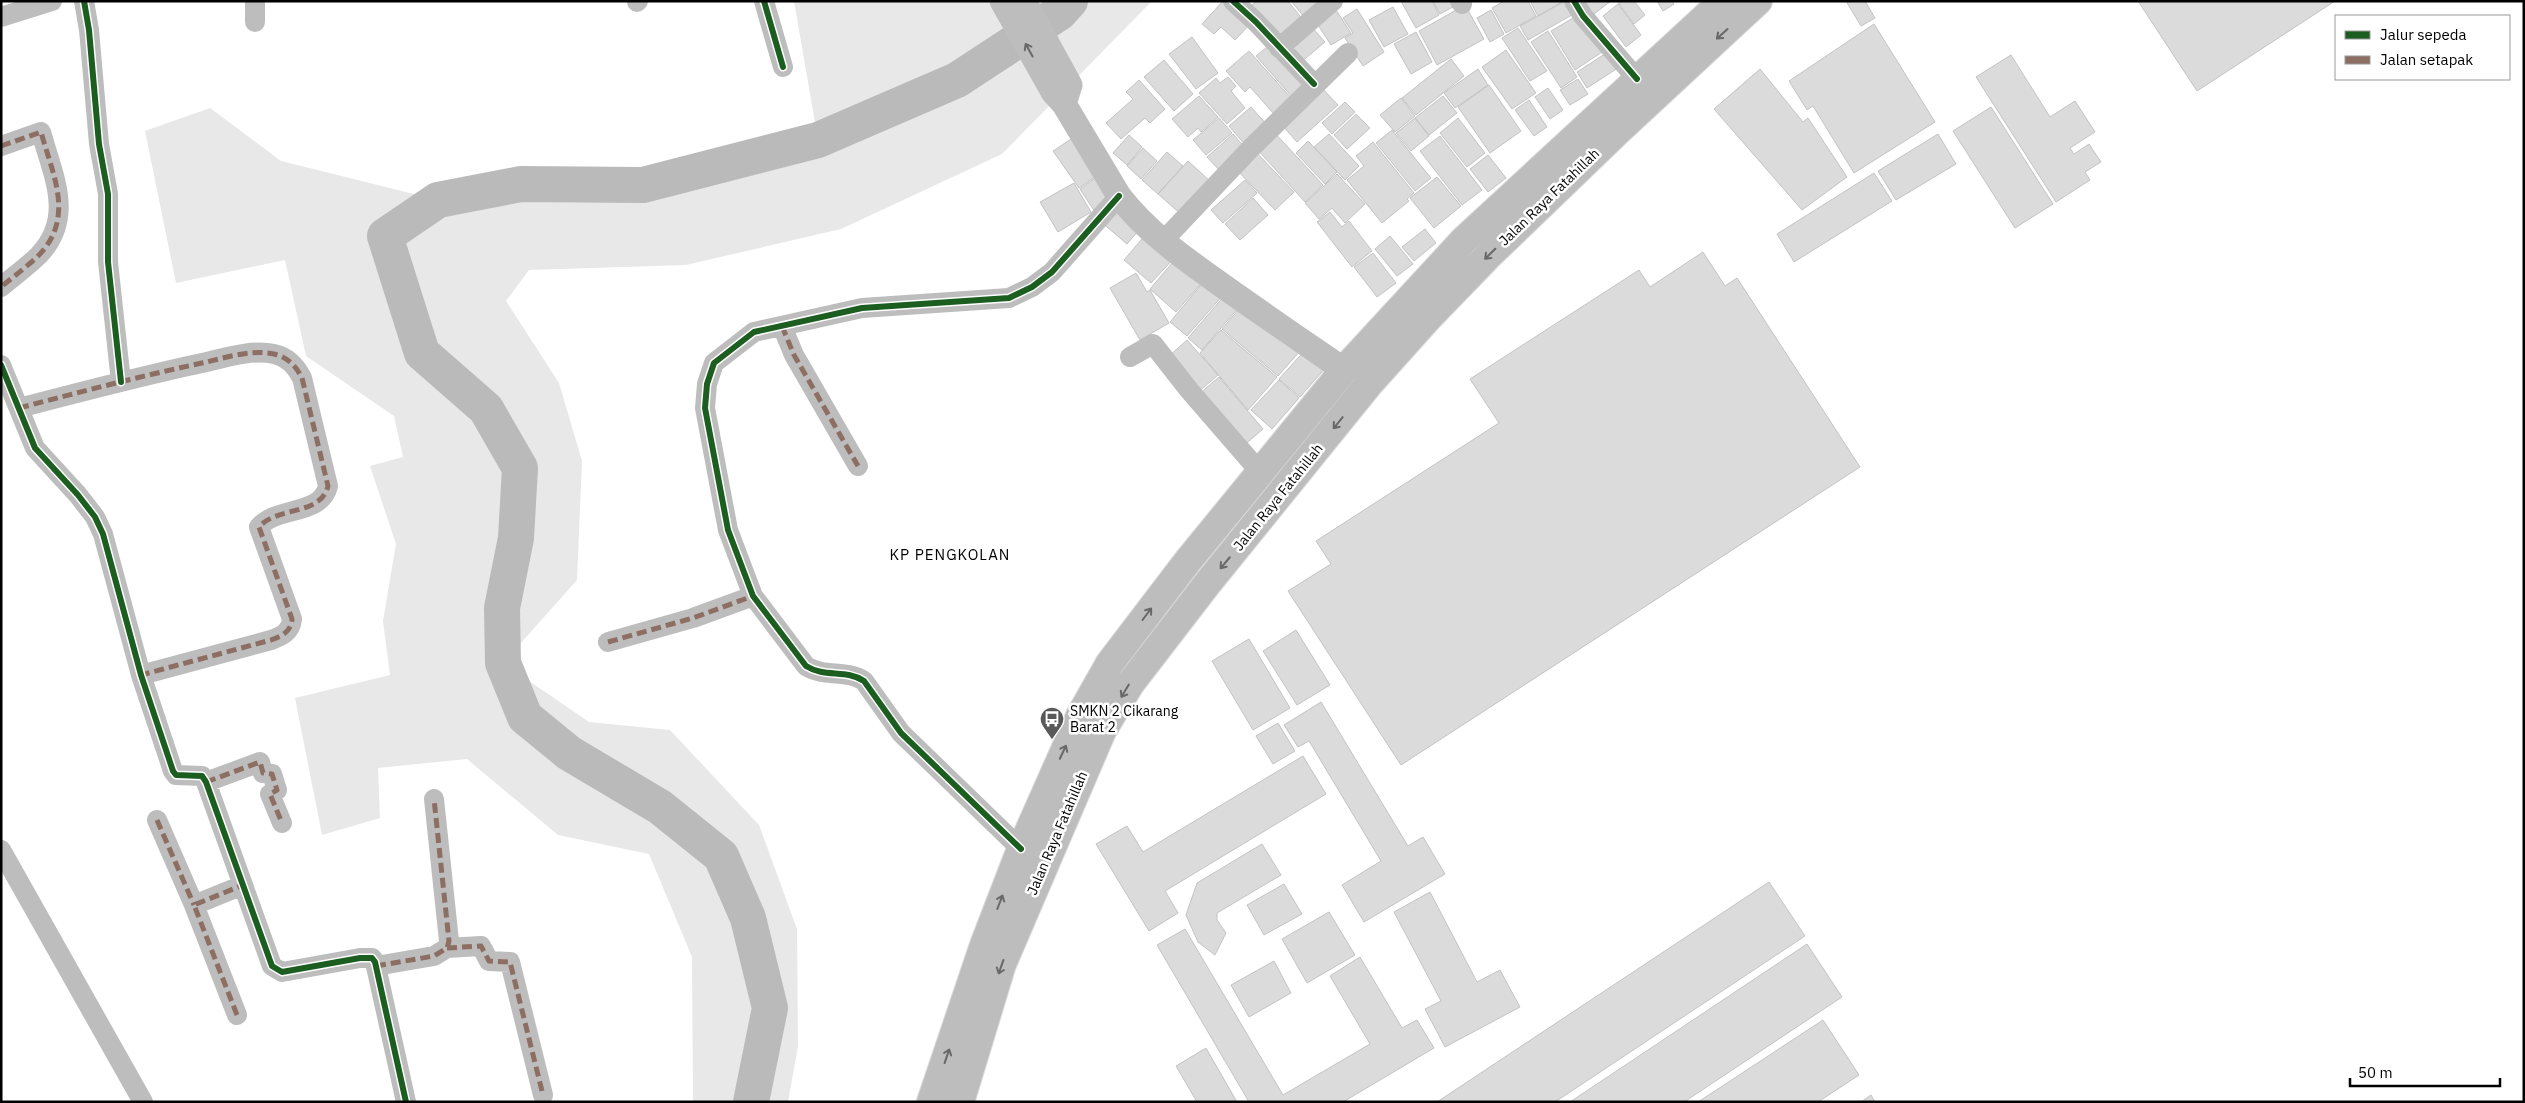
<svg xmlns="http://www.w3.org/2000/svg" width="2525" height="1103" viewBox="0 0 2525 1103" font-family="'IBM Plex Sans',sans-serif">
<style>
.green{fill:#e8e8e8}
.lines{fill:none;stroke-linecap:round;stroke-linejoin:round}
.river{stroke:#bababa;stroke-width:36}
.building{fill:#dbdbdb;stroke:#c3c3c3}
.trunk-casing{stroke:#dbdbdb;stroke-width:30}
.minor{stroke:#bdbdbd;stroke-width:20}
.tertiary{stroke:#bdbdbd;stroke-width:25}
.trunk{stroke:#bdbdbd;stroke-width:28}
.quiet{stroke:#8d6e63;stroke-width:5;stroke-dasharray:10 5;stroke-linecap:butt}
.cycleway-casing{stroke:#fff;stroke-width:9}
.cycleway{stroke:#1b5e20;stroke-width:6}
.oneway{stroke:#686868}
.labels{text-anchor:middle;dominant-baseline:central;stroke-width:5;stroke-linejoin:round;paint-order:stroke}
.street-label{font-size:14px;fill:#000;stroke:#fff}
.poi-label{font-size:14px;fill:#000;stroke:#fff;text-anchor:start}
.neighbourhood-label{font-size:15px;letter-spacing:1px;fill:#000;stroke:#fff}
</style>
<rect width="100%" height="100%" fill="#fff"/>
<path class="green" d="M794,1H1152L1002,154L841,229L686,265L529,270L506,301L559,383L582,461L577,580L503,663L589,722L670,730L759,825L797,929L798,1046L788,1102H693L692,957L649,854L558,835L467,759L378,768L380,818L322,835L295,698L390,675L383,621L396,544L370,466L403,457L394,416L306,356L285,260L176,283L145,131L210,108L281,161L438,200L525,184L643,185L818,140Z"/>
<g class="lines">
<path class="river" d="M751,1102L770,1008L748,918L721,856L660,807L569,753L525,717L503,663L502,608L516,538L520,468L486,409L422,353L385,236L438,200L521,184L643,185L818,140L957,80L1059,13L1070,1"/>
</g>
<path class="building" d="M1223,1H1229L1252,22L1235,40L1221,27L1214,34L1202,24Z
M1257,1H1288L1303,20L1276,42L1248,8Z
M1291,1H1317L1321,5L1305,18Z
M1405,1H1432L1439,15L1416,28L1402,3Z
M1433,1H1459L1460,3L1440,14Z
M1504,1H1528L1536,16L1506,33L1492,8Z
M1530,1H1564L1538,16Z
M1565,1L1577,12L1528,40L1520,26Z
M1577,1H1611L1590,17Z
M1617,1H1634L1645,15L1634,24Z
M1657,1H1672L1674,4L1663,11Z
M1846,1H1865L1875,18L1861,26Z
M2138,1H2335L2197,91Z
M1618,4L1641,35L1626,47L1603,16Z
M1465,5L1484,39L1437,65L1419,31Z
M1393,7L1408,34L1384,47L1369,20Z
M1357,9L1384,52L1363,66L1345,38L1353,33L1343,18Z
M1336,10L1351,33L1331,45L1316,22Z
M1491,10L1504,34L1490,42L1477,18Z
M1578,15L1608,48L1575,70L1551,31Z
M1874,24L1935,122L1854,173L1813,106L1807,110L1789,81Z
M1310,25L1325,42L1300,63L1286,46Z
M1518,28L1547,71L1530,81L1502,38Z
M1548,31L1577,77L1561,88L1531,42Z
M1416,32L1432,62L1411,74L1394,44Z
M1192,37L1218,73L1196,89L1169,54Z
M1272,43L1309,84L1293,98L1256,56Z
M1506,50L1536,93L1512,109L1482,67Z
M1611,50L1621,66L1587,88L1577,72Z
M1249,51L1292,99L1274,114L1250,87L1245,92L1226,71Z
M2011,55L2050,117L2075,101L2095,132L2070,148L2074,154L2089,144L2101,162L2085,172L2090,180L2056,202L1976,77Z
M1451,59L1464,76L1416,115L1402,98Z
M1164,60L1193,94L1174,111L1144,77Z
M1478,69L1488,85L1455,108L1444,93Z
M1760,69L1803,122L1808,118L1847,177L1802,210L1714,109Z
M1228,77L1236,86L1231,91L1245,108L1227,124L1199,93L1216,78L1220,83Z
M1578,79L1588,94L1570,105L1560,90Z
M1139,80L1165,109L1150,123L1145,118L1121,139L1106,123L1133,99L1126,92Z
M1489,85L1521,131L1490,153L1458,107Z
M1321,87L1338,105L1297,142L1281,124Z
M1548,88L1563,110L1550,119L1535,97Z
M1199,96L1218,117L1201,132L1198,128L1188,137L1172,119Z
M1443,96L1457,113L1429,135L1415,118Z
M1401,98L1415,116L1395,132L1380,115Z
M1529,100L1547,127L1534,136L1515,110Z
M1345,102L1355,112L1332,134L1322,123Z
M1251,107L1269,127L1247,147L1229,126Z
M1991,107L2053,204L2015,228L1953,131Z
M1356,114L1370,128L1347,149L1334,135Z
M1219,118L1232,133L1206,155L1193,140Z
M1415,118L1429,136L1411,151L1396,133Z
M1458,118L1485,153L1467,167L1440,133Z
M1392,130L1431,178L1415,191L1376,143Z
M1273,131L1323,185L1305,202L1255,147Z
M1233,134L1247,150L1221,172L1207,157Z
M1329,134L1359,166L1345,180L1314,147Z
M1938,134L1956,164L1896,200L1878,171Z
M1129,135L1142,147L1127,165L1113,153Z
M1440,136L1482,190L1462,205L1420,151Z
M1071,139L1096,176L1079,188L1053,151Z
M1308,141L1337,172L1325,184L1296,153Z
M1373,142L1414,193L1407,199L1409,201L1382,223L1347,180L1364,166L1356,156Z
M1143,148L1157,161L1141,179L1127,166Z
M1167,152L1183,166L1158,194L1142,180Z
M1256,152L1294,192L1275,210L1237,170Z
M1488,155L1506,178L1488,192L1470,169Z
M1188,161L1211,182L1182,215L1158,194Z
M1874,173L1892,201L1794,262L1777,234Z
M1337,174L1365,204L1345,223L1332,208L1319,219L1305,203Z
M1437,177L1461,206L1434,228L1410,198Z
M1095,178L1111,201L1095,212L1080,189Z
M1245,180L1257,193L1223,223L1211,210Z
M1074,183L1091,212L1058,232L1040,202Z
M1253,198L1268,215L1240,240L1225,224Z
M1112,207L1139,230L1127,244L1100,221Z
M1330,212L1342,227L1349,221L1372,251L1352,267L1317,222Z
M1425,229L1436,243L1414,261L1402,247Z
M1147,233L1175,257L1151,283L1124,260Z
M1390,236L1413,264L1397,276L1375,249Z
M1703,252L1725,286L1737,278L1860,467L1401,765L1288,591L1331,564L1316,541L1499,423L1470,379L1639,270L1650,287Z
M1373,253L1396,283L1377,297L1354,267Z
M1178,256L1205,279L1176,312L1150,289Z
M1136,273L1147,292L1150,290L1169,323L1140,340L1110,288Z
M1206,279L1224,294L1187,336L1170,322Z
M1225,295L1239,307L1202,350L1188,338Z
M1244,303L1300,351L1278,376L1222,329Z
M1221,330L1277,377L1248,410L1200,353Z
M1187,340L1218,375L1197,393L1167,358Z
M1307,348L1327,366L1300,397L1279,379Z
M1219,377L1263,429L1242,447L1198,395Z
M1279,380L1299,398L1272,429L1251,410Z
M1296,630L1330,685L1297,705L1263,651Z
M1249,639L1290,708L1253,730L1212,661Z
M1321,702L1408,846L1423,837L1445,874L1364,922L1342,885L1381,861L1309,741L1298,747L1284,725Z
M1278,723L1295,751L1273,764L1256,736Z
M1303,756L1326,794L1165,891L1178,913L1149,931L1096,844L1127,826L1143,852Z
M1262,844L1281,875L1217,913V920L1226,933L1215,955L1198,942L1186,915L1197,883Z
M1769,882L1805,936L1555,1102H1437Z
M1284,884L1302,914L1264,935L1247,905Z
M1430,892L1477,982L1500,970L1520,1007L1445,1047L1425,1009L1441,1001L1394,912Z
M1329,912L1355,955L1307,983L1282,939Z
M1185,929L1283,1095L1370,1044L1330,976L1360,957L1402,1028L1417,1020L1434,1048L1343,1102H1249L1157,945Z
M1807,944L1842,997L1684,1102H1570Z
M1274,961L1291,993L1249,1017L1231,985Z
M1823,1020L1859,1075L1818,1102H1698Z
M1206,1048L1237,1102H1197L1176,1066Z
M1871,1095L1875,1102H1861Z"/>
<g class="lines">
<defs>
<path id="trunk" d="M931,1102L984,945L1021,849L1080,716L1110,663L1187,562L1344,370L1464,240L1723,1
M960,1102L1002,964L1102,731L1130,684L1207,584L1368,385L1429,317L1487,257L1619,130L1758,1"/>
</defs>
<use href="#trunk" class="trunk-casing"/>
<path class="minor" d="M84,1L89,30L99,144L108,194V262L121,382
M255,1V22
M764,1L783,67
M1233,1L1256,22L1314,84
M1460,1L1462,4
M1574,1L1583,16L1637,79
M637,2L638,1
M1,17L52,1
M1279,48L1333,1
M1,146L41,132C53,176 75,217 39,255C28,266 14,276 1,287
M1163,241L1251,148L1348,53
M782,326L794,355L858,466
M1130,357L1153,344L1189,390L1260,472
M1,365L35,448L78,495L95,517L103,534L141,675L173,771L176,775L202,776L206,782L272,966L282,972L360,958H372L375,962L406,1102
M19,408C80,392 141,376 202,363C225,358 251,349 274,354C288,357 296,366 302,378L328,486C321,516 277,506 259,527L292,619C291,632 282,636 271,640L141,675
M608,642L693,618L753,596
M206,782L260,762L263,773L272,774L277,790L270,794L282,823
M157,820L194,905
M1021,849L901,733L864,681C846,669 825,678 806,666L753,596L728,530L705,408L707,384L714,363L754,332L862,308L1009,298L1032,287L1052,272L1119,196
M1,850L143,1102
M447,948L481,946L489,961L510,962L543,1095
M376,966L434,956L447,948L449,941L434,799
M237,1015L194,905L243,885"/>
<path class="tertiary" d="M1002,1L1053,92L1064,104L1119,196C1146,231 1181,256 1216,281C1258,311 1302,341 1344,370
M1024,1L1070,85L1064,104"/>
<use href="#trunk" class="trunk"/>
<path class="quiet" d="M1,146L41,132C53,176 75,217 39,255C28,266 14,276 1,287
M782,326L794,355L858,466
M19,408C80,392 141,376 202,363C225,358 251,349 274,354C288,357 296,366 302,378L328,486C321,516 277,506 259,527L292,619C291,632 282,636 271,640L141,675
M608,642L693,618L753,596
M206,782L260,762L263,773L272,774L277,790L270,794L282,823
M157,820L194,905
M447,948L481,946L489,961L510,962L543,1095
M376,966L434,956L447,948L449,941L434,799
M237,1015L194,905L243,885"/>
<defs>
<path id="cycleway" d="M84,1L89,30L99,144L108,194V262L121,382
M764,1L783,67
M1233,1L1256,22L1314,84
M1574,1L1583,16L1637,79
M1,365L35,448L78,495L95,517L103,534L141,675L173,771L176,775L202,776L206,782L272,966L282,972L360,958H372L375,962L406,1102
M1021,849L901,733L864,681C846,669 825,678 806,666L753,596L728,530L705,408L707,384L714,363L754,332L862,308L1009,298L1032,287L1052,272L1119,196"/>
</defs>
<use href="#cycleway" class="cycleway-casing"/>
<use href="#cycleway" class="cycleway"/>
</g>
<defs><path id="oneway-shaft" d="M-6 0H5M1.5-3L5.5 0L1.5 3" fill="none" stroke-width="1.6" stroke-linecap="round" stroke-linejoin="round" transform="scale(1.25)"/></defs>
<g class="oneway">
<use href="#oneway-shaft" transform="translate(1722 34) rotate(138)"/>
<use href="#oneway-shaft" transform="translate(1029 50) rotate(-119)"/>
<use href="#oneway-shaft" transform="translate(1490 254) rotate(135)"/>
<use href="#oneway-shaft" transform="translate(1338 423) rotate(129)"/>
<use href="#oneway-shaft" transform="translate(1225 563) rotate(130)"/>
<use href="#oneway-shaft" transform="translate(1147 614) rotate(-53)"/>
<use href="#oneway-shaft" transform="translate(1125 691) rotate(121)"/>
<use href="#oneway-shaft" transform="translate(1063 752) rotate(-65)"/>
<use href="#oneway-shaft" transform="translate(1000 902) rotate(-69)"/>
<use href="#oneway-shaft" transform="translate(1001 967) rotate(109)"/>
<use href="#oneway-shaft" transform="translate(947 1056) rotate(-71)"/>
</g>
<defs>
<symbol id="bus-pin" viewBox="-11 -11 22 30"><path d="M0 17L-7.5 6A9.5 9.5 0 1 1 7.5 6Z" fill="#595959" stroke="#fff"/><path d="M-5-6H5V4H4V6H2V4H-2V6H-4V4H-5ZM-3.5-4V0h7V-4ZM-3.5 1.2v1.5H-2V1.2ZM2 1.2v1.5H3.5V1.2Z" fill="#fff"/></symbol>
</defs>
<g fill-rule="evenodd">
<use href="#bus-pin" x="1038" y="705" width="28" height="38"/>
</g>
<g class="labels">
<g class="street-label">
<text transform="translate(1549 197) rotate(-44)">Jalan Raya Fatahillah</text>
<text transform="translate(1278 497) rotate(-51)">Jalan Raya Fatahillah</text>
<text transform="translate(1057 833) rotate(-67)">Jalan Raya Fatahillah</text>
</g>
<g class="poi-label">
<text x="1070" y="711">SMKN 2 Cikarang<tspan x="1070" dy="16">Barat 2</tspan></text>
</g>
<g class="neighbourhood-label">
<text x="950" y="554">KP PENGKOLAN</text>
</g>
</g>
<rect width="2525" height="1103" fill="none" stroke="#000000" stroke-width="5"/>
<rect x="2335" y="15" width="175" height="65" fill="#ffffff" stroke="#999999"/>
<rect x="2345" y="31" width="25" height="8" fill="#1b5e20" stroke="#999999"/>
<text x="2380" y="40" font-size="15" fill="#000000">Jalur sepeda</text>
<rect x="2345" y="56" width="25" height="8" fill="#8d6e63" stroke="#999999"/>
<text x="2380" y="65" font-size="15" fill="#000000">Jalan setapak</text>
<path d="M2350 1078v8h150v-8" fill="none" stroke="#000000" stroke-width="2.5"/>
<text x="2358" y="1078" font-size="15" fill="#000000" stroke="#ffffff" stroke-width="4" paint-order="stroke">50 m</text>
</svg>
